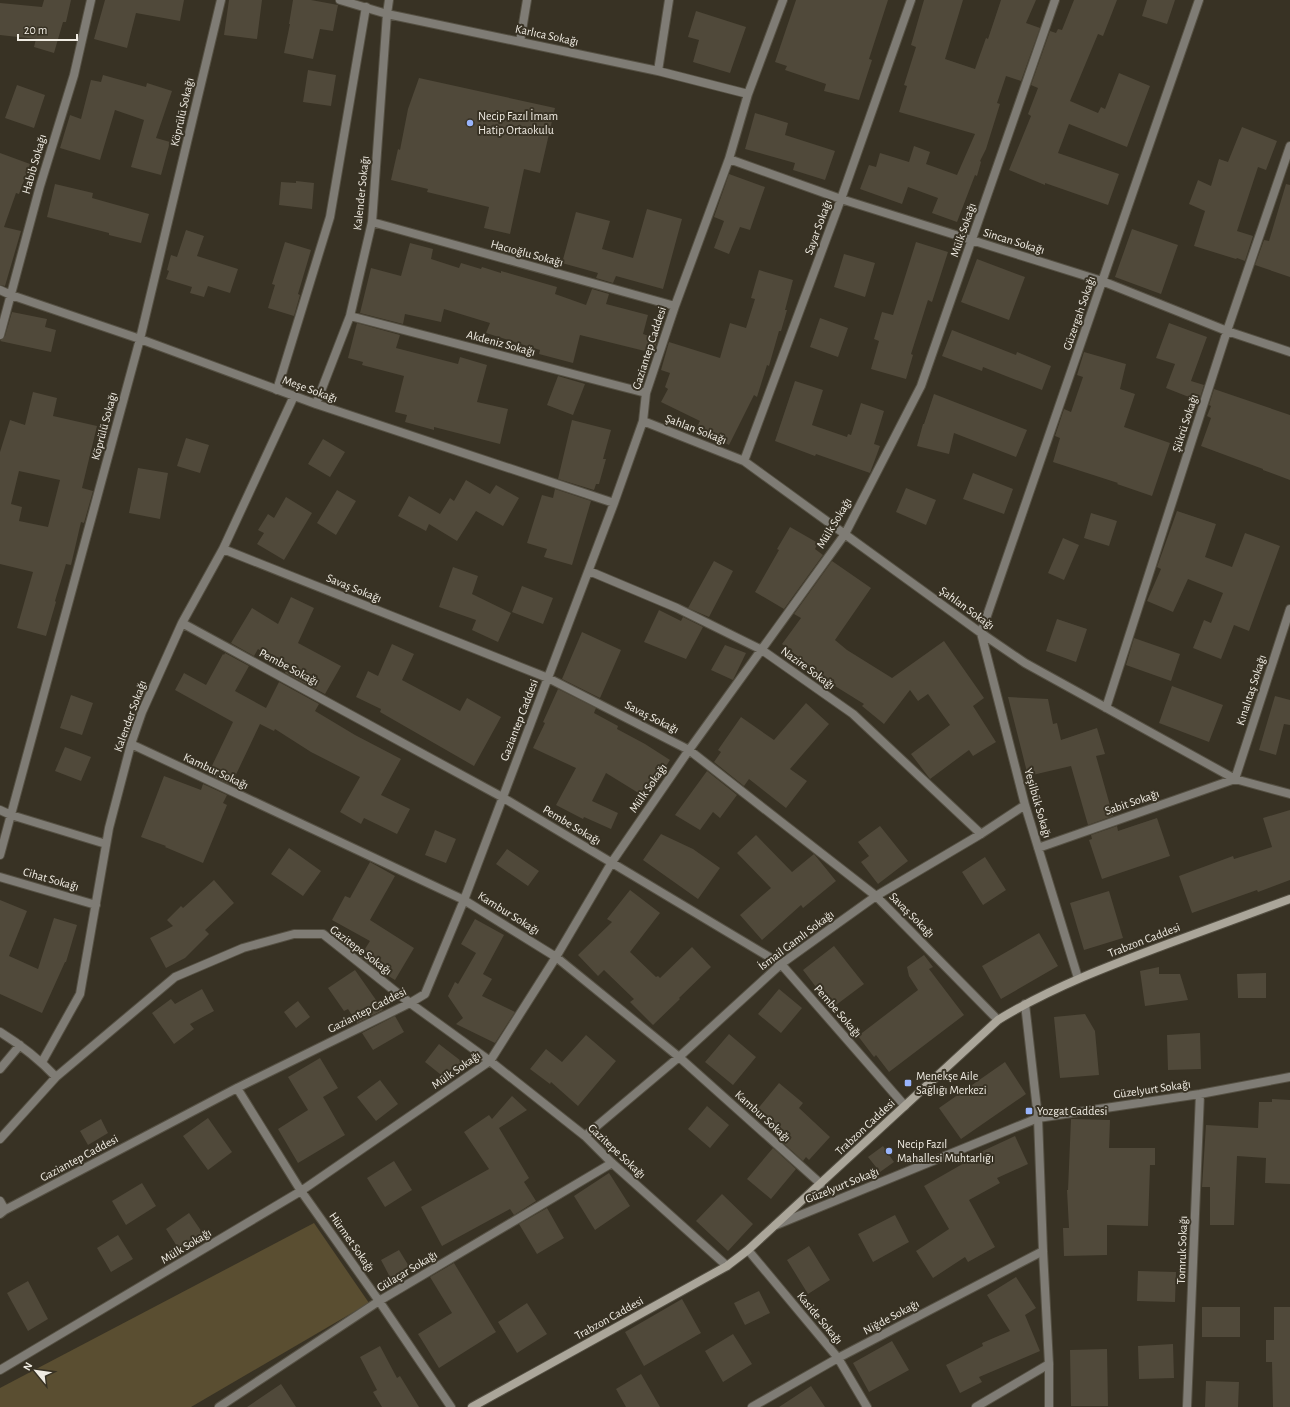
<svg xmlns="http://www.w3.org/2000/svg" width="1290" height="1407" viewBox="0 0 1290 1407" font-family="'Alegreya Sans',sans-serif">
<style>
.green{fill:#5a4e31}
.building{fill:#50493a;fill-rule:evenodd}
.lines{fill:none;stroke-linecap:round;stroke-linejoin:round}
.service-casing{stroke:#555043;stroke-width:10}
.minor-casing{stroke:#555043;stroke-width:10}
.tertiary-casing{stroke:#555043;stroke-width:10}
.secondary-casing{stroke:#555043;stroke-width:10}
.service{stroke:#7f7c75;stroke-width:8}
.minor{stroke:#7f7c75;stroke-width:8}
.tertiary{stroke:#7f7c75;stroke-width:8}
.secondary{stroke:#aba69a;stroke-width:8}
.poi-dot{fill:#99b5fd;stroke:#383224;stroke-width:1.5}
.labels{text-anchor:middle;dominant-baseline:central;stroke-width:4;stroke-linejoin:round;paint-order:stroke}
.street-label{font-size:12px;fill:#f0ece3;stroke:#383224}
.poi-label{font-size:12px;fill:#f0ece3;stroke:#383224;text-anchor:start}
</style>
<rect width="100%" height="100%" fill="#383224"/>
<path class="green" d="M314,1223L369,1303L191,1407H0V1388Z"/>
<path class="building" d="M44,0H71L66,22H63L54,53L34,47L36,39L0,35V3L42,7Z
M105,0H184L180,21L136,13L127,48L94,39Z
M229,0H262L257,39L224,35Z
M293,0H311L338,5L333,31L320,29L313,59L284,53L290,24H289Z
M796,0H888L869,59L872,60L859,100L824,91L826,84L785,70L787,66L775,62Z
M924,0H963L945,59L975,69L986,38L988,39L1001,0H1036L1026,23L1040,28L1021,81L1006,76L997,103L1000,104L986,149L980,161L981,162L977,176L975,175L957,222L932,213L938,198L908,187L902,204L860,189L869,165L876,167L880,153L909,162L914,146L930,152L926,164L957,175L975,134L899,112L907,86L904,85L916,47L911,45Z
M1074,0H1117L1103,36L1098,34L1070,101L1098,113L1101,107L1105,109L1119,73L1150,86L1127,147L1069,124L1058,153L1119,174L1108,205L1045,183V185L1009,170L1031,116L1028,114L1038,88L1031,85L1050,31L1056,33L1058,29L1062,30Z
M1147,0H1175L1167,24L1142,16Z
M696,11L746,27L730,73L693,62L699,40L688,37Z
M308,70L336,75L331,106L303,102Z
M103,75L146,87L147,83L172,91L156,138L170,142L161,175L131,167L144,120L115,110L100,160L60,148L70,115L81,119L91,80L101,82Z
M419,78L555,108L540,173L524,169L510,234L484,228L489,207L427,192L428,189L391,180L398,149L400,150L408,109Z
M17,85L45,95L34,128L5,118Z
M755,113L788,123L785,135L835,151L825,180L793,170L795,163L745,149Z
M1242,127L1277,141L1266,170L1258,167L1237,231L1253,236L1245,261L1237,258L1236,259L1194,246L1205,211L1189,204L1198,180L1211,186L1219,159L1228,162Z
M0,153L30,164L19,194L16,193L4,227L21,231L5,286L0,285Z
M729,174L765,187L750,230L740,227L729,254L714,248L724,221L714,217Z
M296,181L314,183L312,209L279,205L281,182L296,183Z
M55,184L93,193L92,198L149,214L141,243L109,235V233L47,217Z
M1286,184L1290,185V277L1255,265L1264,240L1269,241Z
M647,209L682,219L663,289L616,276L613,283L596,278L598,273L562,263L576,212L610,221L602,249L633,258Z
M1132,229L1178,245L1161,294L1115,277Z
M186,230L204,236L197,256L238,269L230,293L208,286L204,297L190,293L192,287L166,279L169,271L167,270L171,255L177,257Z
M285,242L311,250L298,294L300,295L294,316L268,308L275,285L272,284Z
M916,242L948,252L932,302L928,300L911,354L913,355L906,379L871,369L879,341L874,339L882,312L893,315Z
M410,243L433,249L431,259L459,268L461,263L481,269L482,267L501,273V271L557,287L555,294L586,305L592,289L609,294L606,304L648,315L643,334L658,339L653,353L580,335L573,363L539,354L540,350L486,333L490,323L444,309L441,322L405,314L403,324L360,313L371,268L401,276Z
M844,254L875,263L865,297L834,287Z
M977,259L1025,277L1009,320L961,302Z
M759,270L793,280L785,310H787L781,331H779L769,366L767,365L757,397L754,395L729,445L696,429L700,421L661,402L668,389L665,387L670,373L661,370L669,342L720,358L730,323L746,328L755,299L751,298Z
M12,312L47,319L45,327L56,330L51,352L0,341L5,336Z
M820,318L848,328L838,357L810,347Z
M357,323L400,335L396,348L458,364L460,357L487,365L477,402L508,409L500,444L434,427V430L405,422L407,415L395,412L404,376L362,365L363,362L348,358Z
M1169,323L1207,337L1191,381L1204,385L1199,401L1166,388L1175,364L1156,358Z
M952,330L1016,355L1017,352L1051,366L1042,390L983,367L982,371L942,356Z
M1084,352L1126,364L1120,389L1135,394L1124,427L1170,443L1152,496L1117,484L1118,483L1053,462L1060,438L1055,436L1064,409L1071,412L1083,377L1077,375Z
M558,376L585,384L573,415L547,405Z
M795,381L823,390L812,425L847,437L848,434L851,435L861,403L884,411L874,444L880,446L870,473L816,454L815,456L775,441Z
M1214,389L1290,415V480L1263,470V469L1201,446L1211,418L1207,416L1211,406L1209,405Z
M33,392L57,398L53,416L97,426L82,488L93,491L84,523L81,522L71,565L66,564L55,601L56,602L46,636L17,628L33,572L0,564V452L10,420L25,425ZM19,471L60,480L48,527L19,521L22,507L11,504Z
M934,394L1027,430L1016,457L954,433L949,454L917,446L923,424H924Z
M572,420L611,430L603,459H606L599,484H596L594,490L558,479Z
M186,438L209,445L200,473L177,466Z
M323,439L345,452L330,477L308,464Z
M138,468L168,473L160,519L129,513Z
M973,473L1013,489L1004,514L963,499Z
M466,480L490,494L496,485L519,498L503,526L476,511L457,541L429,524L426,531L398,516L409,496L440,514L450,498L454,501Z
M906,488L936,500L926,525L896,512Z
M555,489L591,501L572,565L544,557L547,549L527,543L542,495L553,498Z
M337,490L356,501L336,535L317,523Z
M286,497L312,513L284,560L257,544L264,533L258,530L268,514L274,518Z
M1177,511L1216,524L1205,557L1232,567L1245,533L1280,546L1249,631L1234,625L1221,659L1193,648L1204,620L1211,623L1223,593L1188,579L1173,612L1147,601L1161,569L1157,567Z
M1091,513L1117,521L1109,546L1084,538Z
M790,527L818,543L815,549L823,555L784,609L755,592L779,550L777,549Z
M1063,538L1079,545L1064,580L1048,573Z
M714,561L733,571L709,617L688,608Z
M832,561L871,588L835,640L847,650L892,678L944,641L984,698L973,706L996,742L973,756L969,750L930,779L911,754L950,725L928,694L918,701L910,690L884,724L862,706L864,704L835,686L782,644L801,618L794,614Z
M453,567L478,576L472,594L511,613L498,642L472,630L476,620L439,607Z
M522,586L553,598L543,624L512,612Z
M291,597L314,608L298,643L341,666L325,694L285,673L287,667L258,649L254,656L231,643L252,608L278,624Z
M659,610L681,621L683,617L703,627L686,659L644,642Z
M1057,619L1087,629L1076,662L1046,651Z
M582,632L621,650L600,698L562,679Z
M1134,638L1180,654L1171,681L1126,665Z
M392,644L414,654L402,680L460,711L467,698L501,717L474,766L380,712L381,709L356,697L368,671L378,676Z
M725,645L746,653L733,680L711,670Z
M225,653L249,666L235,691L266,708L279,682L319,704L315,711L355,735L401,759L381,795L410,809L397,834L364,818L361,824L340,812L360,777L311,752L275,729L274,731L260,724L231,785L208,774L233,722L175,690L184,673L206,685L223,654L224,655Z
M1172,686L1223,705L1209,742L1159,723Z
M558,689L596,708L594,713L618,726L617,729L645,744L670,760L660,775L659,774L645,797L606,773L592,801L618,813L611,829L584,817L583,819L556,805L576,768L533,748L545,723L543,722Z
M71,695L93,703L82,735L60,728Z
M1275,696L1290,700V725L1284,724L1276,755L1259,750Z
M1008,697L1048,699L1053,724L1057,723L1061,740L1097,728L1105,754L1096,756L1113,816L1088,825L1071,766L1028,776Z
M806,703L829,724L790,769L807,781L786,808L749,779L744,786L714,762L721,752L718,750L741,717L774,740Z
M65,747L91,757L81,781L55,771Z
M707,771L737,795L720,818L713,812L700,830L675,815Z
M164,776L201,790L203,784L227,795L223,803L227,805L203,863L165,847L166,846L141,837Z
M1290,810V880L1258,892L1257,890L1192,913L1179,876L1233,856L1234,859L1272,847L1263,818Z
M1157,818L1170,856L1102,879L1089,840L1092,839L1091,835L1117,826L1118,831Z
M880,826L908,861L878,884L861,862L869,856L858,842Z
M435,830L456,839L446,863L425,855Z
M661,834L693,849L720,868L698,899L643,860Z
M756,835L792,872L814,854L836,881L803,908L801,905L762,940L740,915L771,888L737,853Z
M289,848L321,871L303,896L271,874Z
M507,849L539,871L528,886L496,864Z
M985,857L1006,890L983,905L962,872Z
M370,862L395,876L370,920L414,948L395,980L372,966L360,957L370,941L332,920L345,896L350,898Z
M214,880L234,903L205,930L209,934L185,958L166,968L150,938L173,926L167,920L181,906L183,908Z
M630,890L660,913L630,952L656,977L658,976L660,978L692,947L711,967L679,998L680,999L653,1025L630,1002L634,999L604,970L598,976L578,955L612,922L607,919Z
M1109,891L1123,938L1084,950L1070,903Z
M0,900L27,911L9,956L38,969L54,918L77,925L66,962H65L42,1013L0,994Z
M475,919L504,935L483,974L492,979L482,996L515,1012L495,1043L456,1024L463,1018L448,996L455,982L458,984L476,953L461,944Z
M1039,933L1058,966L1001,999L982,966Z
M834,946L864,984L832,1008L803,970Z
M924,955L933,967L929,969L964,1015L889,1072L876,1055L874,1057L858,1036L918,990L909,976L907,967Z
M1159,967V974H1180L1188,1000L1145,1006L1140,971Z
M355,970L383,1010L357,1023L348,1009L344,1011L328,988Z
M1266,973V998H1238L1237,974Z
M202,989L214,1011L190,1024L194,1029L174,1044L152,1013L171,999L175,1004Z
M779,989L802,1008L781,1033L758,1014Z
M298,1001L310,1017L296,1028L284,1012Z
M1085,1014L1095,1031L1099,1075L1060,1078L1054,1017Z
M395,1016L404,1032L373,1050L362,1033Z
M1200,1033L1201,1069L1168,1070L1167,1035Z
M729,1034L756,1057L733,1085L705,1062Z
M586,1035L616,1061L578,1106L551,1082L550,1084L530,1069L546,1049L562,1062Z
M439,1044L465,1064L450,1082L425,1062Z
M320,1058L338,1088L323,1097L345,1135L298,1163L278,1129L308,1110L288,1077Z
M1005,1062L1026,1094L961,1139L939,1108Z
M380,1080L398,1104L376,1121L357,1097Z
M779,1083L803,1103L799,1108L830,1137L809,1160L806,1157L803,1161L780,1140L784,1135L756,1111Z
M512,1096L527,1110L499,1128L529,1178L524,1182L536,1201L514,1215L510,1209L442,1246L421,1207L489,1169L464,1132L489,1115L492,1119Z
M1272,1099L1290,1100V1184L1265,1183L1266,1158L1237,1156L1234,1225H1210V1187H1202L1206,1125L1258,1128L1259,1102H1272Z
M707,1106L729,1125L710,1148L688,1129Z
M208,1118L232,1152L208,1170L183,1136Z
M101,1119L108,1133L88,1145L80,1131Z
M1071,1119L1110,1120L1109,1148H1155V1165H1150L1148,1226L1107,1225V1255L1064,1256L1063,1228H1069L1067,1190H1068Z
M1015,1136L1028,1164L997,1178L1000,1183L969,1200L995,1247L968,1262L965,1257L933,1278L916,1251L949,1229L924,1186L973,1158L972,1156Z
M883,1146L894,1162L880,1172L868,1157Z
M773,1148L796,1169L771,1199L747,1179Z
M394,1161L412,1190L385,1207L367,1178Z
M609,1173L630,1206L595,1230L574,1196Z
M142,1183L156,1206L126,1225L112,1201Z
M722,1194L753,1224L728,1251L696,1221Z
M547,1208L564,1238L537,1254L519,1224Z
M189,1213L204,1235L180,1251L166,1229Z
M895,1215L909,1242L873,1262L858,1234Z
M118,1235L133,1259L111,1272L97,1248Z
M809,1246L830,1280L808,1294L787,1260Z
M399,1250L410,1268L391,1279L381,1260Z
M454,1263L496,1332L439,1368L418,1334L452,1313L430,1277Z
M1138,1271L1176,1272L1175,1302L1137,1301Z
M1016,1277L1036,1308L1025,1315L1040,1351L979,1377L982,1382L960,1393L946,1365L983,1346L982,1343L1010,1331L987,1295Z
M28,1281L48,1319L28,1331L7,1293Z
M759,1291L770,1313L745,1325L734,1303Z
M682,1299L701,1333L644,1366L625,1332Z
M527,1303L547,1334L517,1353L498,1322Z
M1202,1307H1240V1337H1202Z
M1274,1307H1290V1407H1273L1272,1362H1266V1340H1274Z
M733,1334L752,1364L723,1382L705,1351Z
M892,1341L909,1370L869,1392L853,1363Z
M1173,1344L1174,1378L1139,1379L1138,1346Z
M380,1346L397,1378L400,1376L419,1407H382L373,1392L377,1390L360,1357Z
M1107,1349L1108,1406H1071L1070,1350Z
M641,1374L660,1407H626L616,1389Z
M1206,1381L1239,1382L1238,1407H1205Z
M281,1384L296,1407H247Z
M811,1386L825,1407H779Z"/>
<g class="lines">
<defs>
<path id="service" d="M277,390L330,217L366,7"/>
<path id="minor" d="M340,0L387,14L658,71L748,94
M520,42L527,0
M658,71L669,0
M729,159L841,199L1102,281L1227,331L1290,352
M372,222L675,306
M0,290L11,295L140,339L316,404L614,503
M350,316L646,393
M0,335L40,186L74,75L91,0
M316,404L350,316L372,222L387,14L389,0
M643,421L744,461L981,633L1025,663L1235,779L1290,794
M744,461L841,199L911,0
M223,549L548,678L689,750L876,896L998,1020
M589,571L677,608L762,650L853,714L981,834
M182,623L502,797L781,964L905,1106
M1106,708L1227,331L1290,146
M131,744L464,900L556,957L679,1057L821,1184
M0,810L11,815L106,844
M1038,848L1235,779L1290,609
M0,855L140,339L221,0
M0,877L96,905
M1078,978L1025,805L981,633L1199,0
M0,1032C21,1045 39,1059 56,1077
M42,1062L80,994L109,828L131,744L142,712L182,623L223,549L294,396
M0,1069L20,1045
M237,1088L301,1191L379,1301L451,1407
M585,1136L679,1057L781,964L876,896L981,834L1025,805
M0,1139L56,1077L175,977L243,948L294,934H323L410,1003L490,1061L585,1136L612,1163L727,1266
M0,1201L5,1210
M0,1214L5,1210L237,1088L410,1003L425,994L464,900L614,503L643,421L646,393L675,306L729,159L748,94L783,0
M776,1225L1038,1118L1200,1094L1290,1077
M748,1250L838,1358L867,1407
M0,1370L301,1191L490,1061L556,957L612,862L689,750L845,534L921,386L1055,0
M219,1407L379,1301L612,1163
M752,1407L838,1358L1043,1251
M976,1407L1049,1364
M1187,1407L1200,1094"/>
<path id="tertiary" d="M1025,1004L1038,1118L1043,1251L1049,1364V1407"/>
<path id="secondary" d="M472,1407L727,1266L748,1250L998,1020C1052,987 1111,965 1170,943C1210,928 1250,914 1290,899"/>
</defs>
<use href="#service" class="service-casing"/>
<use href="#minor" class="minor-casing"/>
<use href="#tertiary" class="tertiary-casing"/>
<use href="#secondary" class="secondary-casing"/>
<use href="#service" class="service"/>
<use href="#minor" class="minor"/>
<use href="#tertiary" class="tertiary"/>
<use href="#secondary" class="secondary"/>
</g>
<g class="poi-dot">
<circle cx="470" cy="123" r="4"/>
<rect x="904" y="1079" width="8" height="8" rx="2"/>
<rect x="1025" y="1107" width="8" height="8" rx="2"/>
<circle cx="889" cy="1151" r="4"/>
</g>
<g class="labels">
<g class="street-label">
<text transform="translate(547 35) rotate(12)">Karlıca Sokağı</text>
<text transform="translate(182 112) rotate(-77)">Köprülü Sokağı</text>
<text transform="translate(34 164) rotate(-74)">Habib Sokağı</text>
<text transform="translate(361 193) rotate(-84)">Kalender Sokağı</text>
<text transform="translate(818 227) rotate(-70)">Sayar Sokağı</text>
<text transform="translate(963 230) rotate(-71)">Mülk Sokağı</text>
<text transform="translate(1014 241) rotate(17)">Sincan Sokağı</text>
<text transform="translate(527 253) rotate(15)">Hacıoğlu Sokağı</text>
<text transform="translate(1079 313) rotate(-71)">Güzergah Sokağı</text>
<text transform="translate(501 343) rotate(15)">Akdeniz Sokağı</text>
<text transform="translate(649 348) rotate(-72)">Gaziantep Caddesi</text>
<text transform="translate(310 389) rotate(20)">Meşe Sokağı</text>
<text transform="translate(1185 423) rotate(-72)">Şükrü Sokağı</text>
<text transform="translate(104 426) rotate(-75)">Köprülü Sokağı</text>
<text transform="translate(696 429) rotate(21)">Şahlan Sokağı</text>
<text transform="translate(834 523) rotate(-59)">Mülk Sokağı</text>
<text transform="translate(354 588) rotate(22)">Savaş Sokağı</text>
<text transform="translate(967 608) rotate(36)">Şahlan Sokağı</text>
<text transform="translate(289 667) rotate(28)">Pembe Sokağı</text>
<text transform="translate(808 668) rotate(36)">Nazire Sokağı</text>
<text transform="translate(1251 690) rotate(-72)">Kınalıtaş Sokağı</text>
<text transform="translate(130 716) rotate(-70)">Kalender Sokağı</text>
<text transform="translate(652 717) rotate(27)">Savaş Sokağı</text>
<text transform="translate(519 720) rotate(-69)">Gaziantep Caddesi</text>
<text transform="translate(216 771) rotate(25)">Kambur Sokağı</text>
<text transform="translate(648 788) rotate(-55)">Mülk Sokağı</text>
<text transform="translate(1132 802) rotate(-19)">Sabit Sokağı</text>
<text transform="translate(1038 803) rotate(74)">Yeşilbük Sokağı</text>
<text transform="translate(572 825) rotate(31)">Pembe Sokağı</text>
<text transform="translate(51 879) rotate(16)">Cihat Sokağı</text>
<text transform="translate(509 913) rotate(32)">Kambur Sokağı</text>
<text transform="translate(912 915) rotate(45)">Savaş Sokağı</text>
<text transform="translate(796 940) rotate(-37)">İsmail Gamlı Sokağı</text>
<text transform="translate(1144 940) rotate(-21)">Trabzon Caddesi</text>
<text transform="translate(361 950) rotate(37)">Gazitepe Sokağı</text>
<text transform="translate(367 1010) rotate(-27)">Gaziantep Caddesi</text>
<text transform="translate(838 1011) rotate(49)">Pembe Sokağı</text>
<text transform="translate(456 1070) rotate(-35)">Mülk Sokağı</text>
<text transform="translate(1152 1089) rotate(-8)">Güzelyurt Sokağı</text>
<text transform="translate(763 1116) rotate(42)">Kambur Sokağı</text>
<text transform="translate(865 1127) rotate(-43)">Trabzon Caddesi</text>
<text transform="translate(617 1151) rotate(43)">Gazitepe Sokağı</text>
<text transform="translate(79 1158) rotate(-28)">Gaziantep Caddesi</text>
<text transform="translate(842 1185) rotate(-22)">Güzelyurt Sokağı</text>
<text transform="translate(352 1242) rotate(55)">Hürmet Sokağı</text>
<text transform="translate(186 1246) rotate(-31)">Mülk Sokağı</text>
<text transform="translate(1182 1250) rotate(-88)">Tomruk Sokağı</text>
<text transform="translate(407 1271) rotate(-31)">Gülaçar Sokağı</text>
<text transform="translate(891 1317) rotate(-28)">Niğde Sokağı</text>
<text transform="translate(609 1318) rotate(-29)">Trabzon Caddesi</text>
<text transform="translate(820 1318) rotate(50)">Kaside Sokağı</text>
</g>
<g class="poi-label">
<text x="478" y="116">Necip Fazıl İmam<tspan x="478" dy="14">Hatip Ortaokulu</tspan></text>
<text x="916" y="1076">Menekşe Aile<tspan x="916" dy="14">Sağlığı Merkezi</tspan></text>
<text x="1037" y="1111">Yozgat Caddesi</text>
<text x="897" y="1144">Necip Fazıl<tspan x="897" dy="14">Mahallesi Muhtarlığı</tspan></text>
</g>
</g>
<g transform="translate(36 1371) rotate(299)" stroke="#383224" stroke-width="3" paint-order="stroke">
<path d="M0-3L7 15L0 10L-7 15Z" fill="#f0ece3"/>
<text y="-6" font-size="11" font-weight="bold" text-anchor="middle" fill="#f0ece3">N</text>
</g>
<path d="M18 34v6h59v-6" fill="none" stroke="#f0ece3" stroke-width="2"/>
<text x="24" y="34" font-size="12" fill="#f0ece3" stroke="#383224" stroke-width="3" paint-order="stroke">20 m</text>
</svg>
